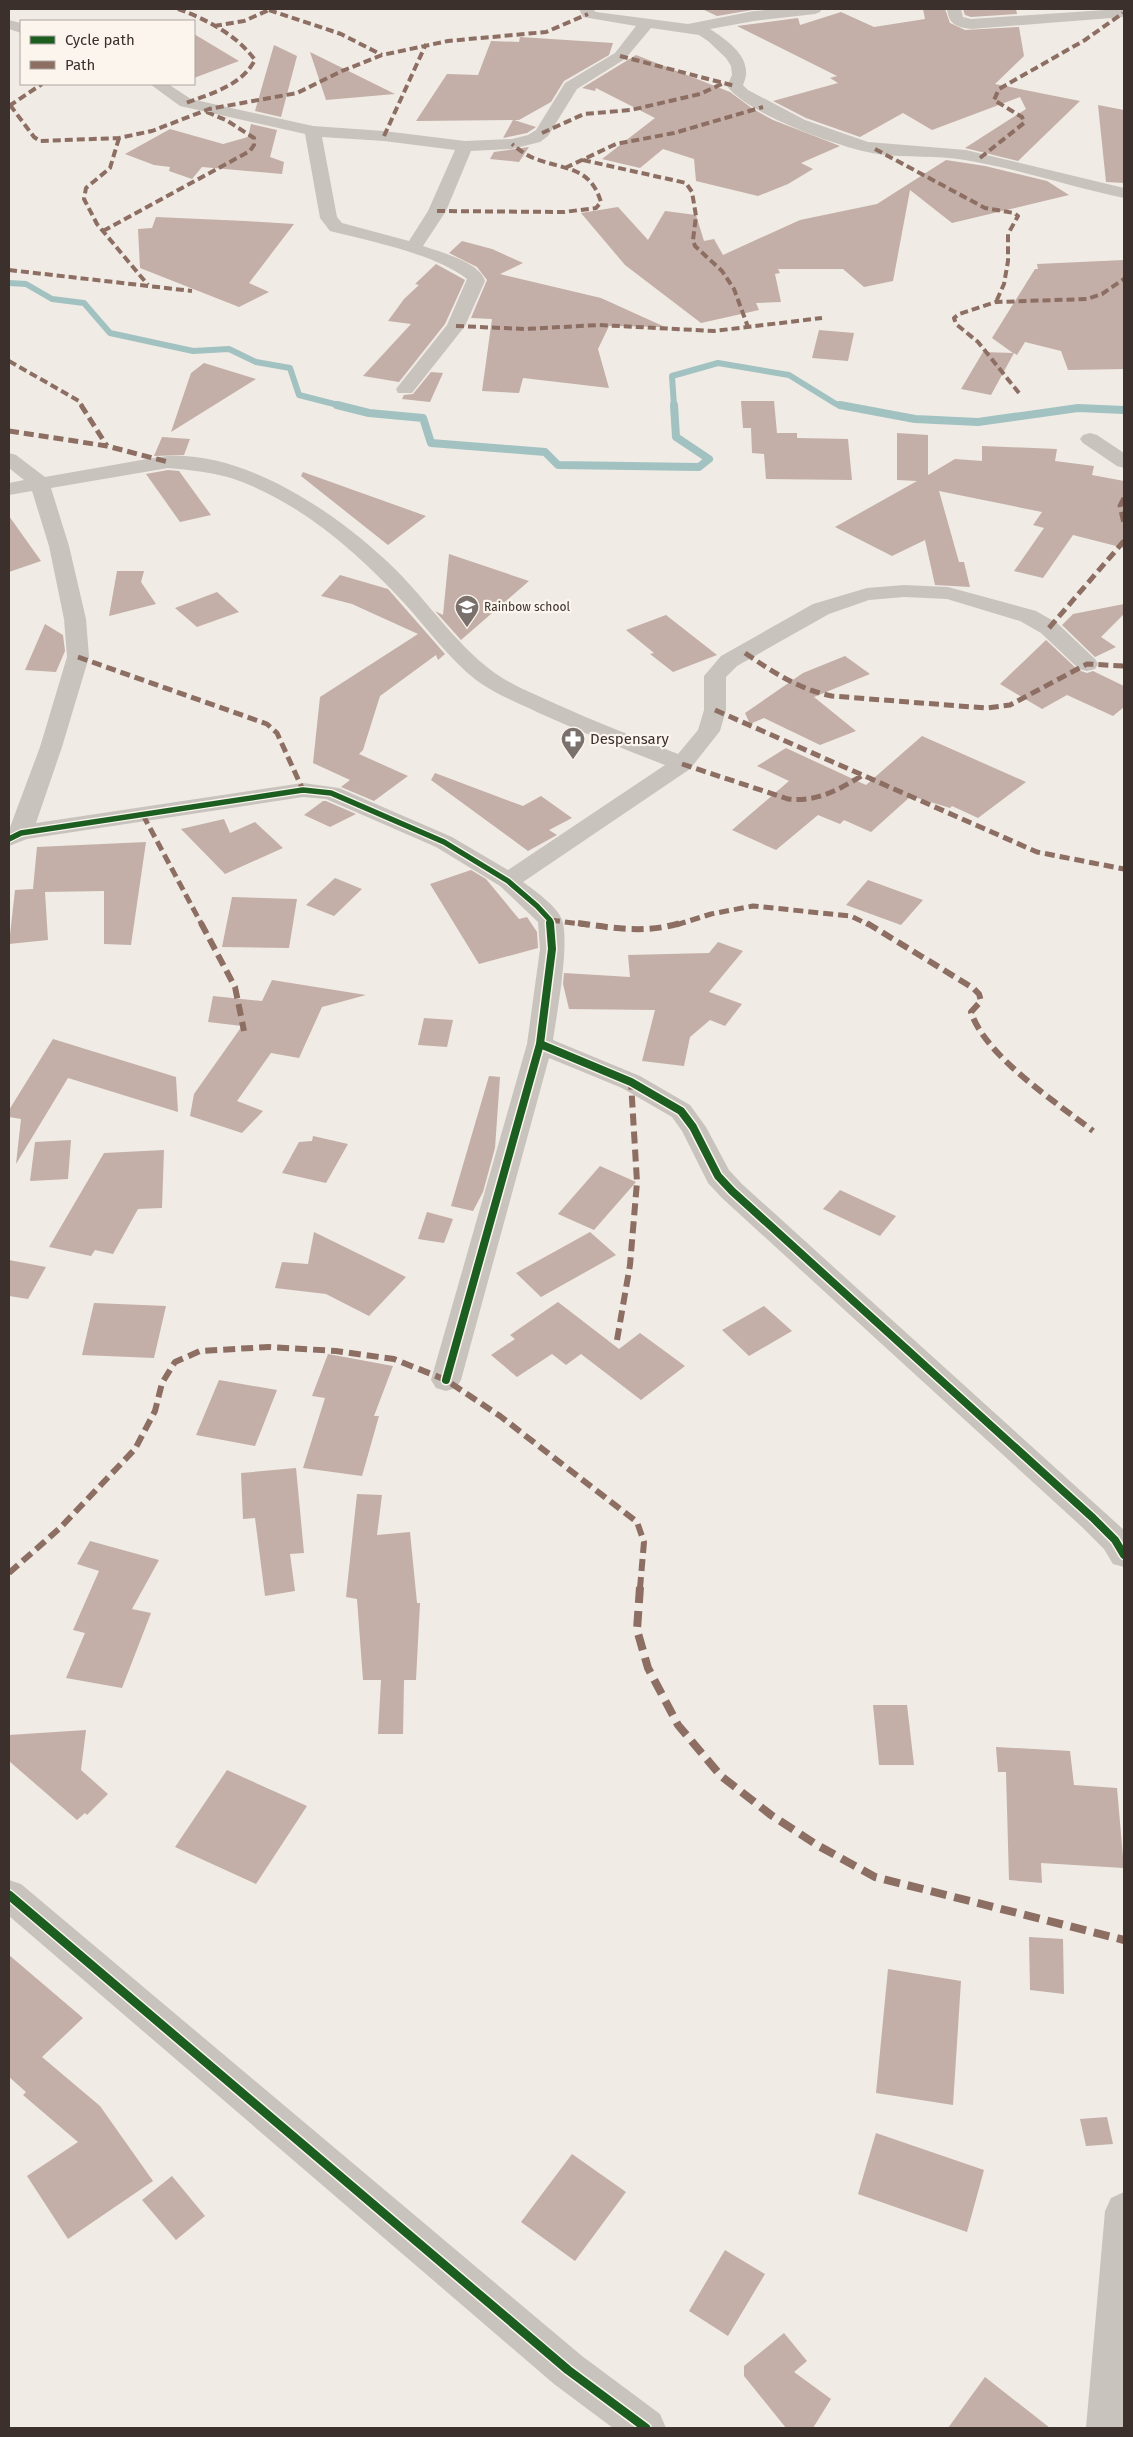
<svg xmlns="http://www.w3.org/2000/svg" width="1133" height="2437" viewBox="0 0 1133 2437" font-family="'Fira Sans',sans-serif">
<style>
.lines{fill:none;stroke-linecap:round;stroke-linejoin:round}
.stream-far1{stroke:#a1c2c1;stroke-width:6}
.stream{stroke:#a1c2c1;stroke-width:8}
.building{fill:#c3afa7}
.minor{fill:#c9c3be;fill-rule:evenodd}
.quiet-far3{stroke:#8d6e63;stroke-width:4;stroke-dasharray:8 4;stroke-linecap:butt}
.quiet-far2{stroke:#8d6e63;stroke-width:5;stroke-dasharray:10 5;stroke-linecap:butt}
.quiet-far1{stroke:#8d6e63;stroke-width:6;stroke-dasharray:12 6;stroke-linecap:butt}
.quiet{stroke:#8d6e63;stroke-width:8;stroke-dasharray:16 8;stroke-linecap:butt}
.cycleway-far2-casing{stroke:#fbf5ee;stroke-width:8}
.cycleway-far1-casing{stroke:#fbf5ee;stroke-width:11}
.cycleway-casing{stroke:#fbf5ee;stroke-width:12}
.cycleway-far2{stroke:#1b5e20;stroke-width:5.5}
.cycleway-far1{stroke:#1b5e20;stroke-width:8}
.cycleway{stroke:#1b5e20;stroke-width:9}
.labels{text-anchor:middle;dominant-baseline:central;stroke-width:4.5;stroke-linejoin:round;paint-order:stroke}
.far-poi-label{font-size:12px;fill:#3b302b;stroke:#fbf5ee;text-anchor:start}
.poi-label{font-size:15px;fill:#3b302b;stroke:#fbf5ee;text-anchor:start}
</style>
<rect width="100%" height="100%" fill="#f0ebe5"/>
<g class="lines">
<path class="stream-far1" d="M9,283L26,284L52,299L84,303L110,333L193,351L229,349L256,362L290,368L299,395L342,406
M674,406L672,376L718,363L789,375L836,404L846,406"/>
<path class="stream" d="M337,405L369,413L423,418L431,443L545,452L558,465L699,467L709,459L676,437L674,405
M840,405L915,419L978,422L1078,408L1124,410"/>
</g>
<path class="building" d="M702,9H758L717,16Z
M923,9H945L950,23L965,30L1019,27L1024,56L995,84L1080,101L1018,161L965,148L1026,109L1020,97L932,130L903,113L860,137L806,118L773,101L838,83L830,78L837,76L737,26L798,18L800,25L841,12L874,27L925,19Z
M963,9H1016L1017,14L971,17L965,15Z
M194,34L239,61L194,78Z
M520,37L613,43L609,55L564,81L551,102L519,120H514L536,127L527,133L503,138L513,120L416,121L447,74L478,75L491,41L519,42Z
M274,45L297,56L281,117L255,111Z
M310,52L395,94L326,100Z
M636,55L730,92L753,109L773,120L840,146L801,163L813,169L788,184L758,196L696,181L694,159L663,149L640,168L602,159L655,118L596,88L595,91L582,88Z
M1098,105L1124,110V183L1106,182Z
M251,124L277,130L270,157L284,162L282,174L202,167L192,179L169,171L170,167L154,165L125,154L170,129L223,144L248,137Z
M529,147L519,162L490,159L494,152Z
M946,160L985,166L1047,181L1069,195L952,223L910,190L893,281L864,287L843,269H778L780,273L775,274L781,302L756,303L759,310L701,323L625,265L581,213L618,207L648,240L665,211L696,215L704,241L714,239L723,255L800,220L877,204Z
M156,217L245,221L294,224L249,283L269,292L239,307L140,268L138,229L152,228Z
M462,241L492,249L523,263L500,274L601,298L665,327L609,326L598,349L609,388L523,378L519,393L482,391L492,319L471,318L487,280L477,267L449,253Z
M1124,260V369L1068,370L1061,351L1025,342L1017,355L1014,353L991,395L961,389L983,352L1013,353L992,338L1035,269H1038L1037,264Z
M436,264L465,280L445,324L399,382L363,376L411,324L388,321L404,299L419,285L415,284Z
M819,330L854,333L848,361L812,358Z
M204,363L256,379L171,432L191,373Z
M431,372L443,373L430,402L402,399L404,395L413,394Z
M741,401H774L777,433H797V438L848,439L852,480L766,479L764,454L752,453L751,428H743Z
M897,433L928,435V475L955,459L982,461V446L1057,449L1055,461L1094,466L1092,475L1124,481V548L1073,535L1043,578L1014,571L1044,528L1033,525L1042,512L939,491L959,562H964L970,587L935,585L925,540L892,556L835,527L917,481L897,480Z
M162,437L190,439L184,455L154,456Z
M168,470L179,471L211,515L180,522L146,474Z
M303,472L426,516L388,545L301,476Z
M9,516L41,561L9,572Z
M449,554L529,581L461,640L435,611L443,615Z
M117,571H144L141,582L156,604L109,616Z
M340,575L388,589L445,654L438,660L436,655L380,696L363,750L359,754L408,776L374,801L341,787L350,780L313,763L320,697L418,634L352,604L321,596Z
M217,592L239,612L197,627L175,608Z
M1124,604V614L1101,637L1116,647L1095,657L1062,625L1073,614Z
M666,615L717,655L673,672L650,654L654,653L626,630Z
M45,624L63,635L65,651L56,672L25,670Z
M1046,640L1078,670L1087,673L1093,671L1124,686V707L1113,716L1067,695L1042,709L1000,684Z
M845,656L870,674L814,697L856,731L820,745L764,718L750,724L745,713L803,673Z
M922,736L1026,782L978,818L952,806L950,808L911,796L871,832L844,820L840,824L818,815L776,850L732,830L789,781L757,766L786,748L866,785Z
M435,773L523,806L541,796L572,818L549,830L557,835L528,851L431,780Z
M323,801H326L356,814L330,827L304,815Z
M224,819L230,833L255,822L283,848L225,874L181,829Z
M146,842L131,945L104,944V891L45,892L48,940L9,944L15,890L33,889L37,847Z
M471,870L486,879L519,919L527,917L537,932L538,948L479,964L430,884Z
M335,878L362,889L334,916L306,905Z
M868,880L923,900L901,925L846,905Z
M232,897L297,899L289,948L222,947Z
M718,942L743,951L709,992L742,1004L725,1026L710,1020L690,1037L684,1066L642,1061L655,1010L569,1009L563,984L564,973L630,977L628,955L709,953Z
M272,980L366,995L322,1007L299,1058L271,1053L237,1101L263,1111L242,1133L190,1116L194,1094L242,1026L208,1022L213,996L262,1001Z
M424,1018L453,1020L447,1047L418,1045Z
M53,1039L176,1077L178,1112L68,1078L16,1164L21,1119L9,1117V1110Z
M489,1076L500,1077L495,1148L483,1192L473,1211L451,1206Z
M313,1136L348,1144L326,1183L282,1173L299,1142L312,1141Z
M71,1140L68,1179L30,1181L35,1142Z
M164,1150L162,1208L138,1209L113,1254L95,1250L91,1256L49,1247L104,1153Z
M600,1166L636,1182L594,1230L558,1214Z
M840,1190L896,1216L880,1236L823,1209Z
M427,1212L453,1219L444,1243L418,1239Z
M314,1232L406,1277L369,1316L326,1294L275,1288L282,1262L308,1264Z
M590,1232L616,1255L541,1297L516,1273Z
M9,1260L46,1267L28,1299L9,1296Z
M558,1302L619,1349L640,1333L685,1366L641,1400L581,1354L566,1365L552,1354L517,1377L491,1355L515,1339L510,1335Z
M94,1303L166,1306L154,1358L82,1355Z
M764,1306L792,1331L749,1356L722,1330Z
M328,1354L393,1366L374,1416H379L362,1476L303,1468L325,1398L312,1396Z
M219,1380L277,1390L255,1446L196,1435Z
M296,1468L304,1553L290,1554L295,1591L265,1596L255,1518L243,1519L241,1473Z
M357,1494L382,1495L377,1535L410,1532L417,1603H420L416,1680H404L403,1734H378L381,1680H363L357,1599L346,1597Z
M90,1541L159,1560L132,1609L151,1613L122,1688L66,1678L85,1633L73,1630L99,1571L77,1564Z
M873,1705H907L914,1765H879Z
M86,1730L81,1770L108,1794L87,1815L85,1813L77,1820L9,1761V1735Z
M996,1747L1070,1751L1074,1785L1117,1788L1124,1868L1041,1863L1042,1883L1009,1880L1006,1772H998Z
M227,1770L307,1806L256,1884L175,1847Z
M1029,1937L1063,1939L1064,1994L1030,1990Z
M9,1955L83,2018L42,2057L100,2106L153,2181L68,2239L27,2176L78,2142L23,2095L26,2092L9,2077Z
M888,1969L961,1981L953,2105L876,2093Z
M1107,2117L1113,2144L1086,2146L1080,2119Z
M876,2133L984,2170L967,2232L858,2194Z
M572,2154L626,2192L575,2261L521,2222Z
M172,2176L205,2216L176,2240L142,2200Z
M725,2250L765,2274L728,2336L689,2311Z
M784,2333L807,2361L794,2372L831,2399L813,2428H786L744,2376V2366Z
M985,2377L1050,2428H948Z"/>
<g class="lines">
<path class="minor" d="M579,9H593L596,12L688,24L754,11L778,9H822L820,12L815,14L754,21L710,29C730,42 755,60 743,85L748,90L805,120L868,142L966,150L1124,188V198C1071,187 1019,169 965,160C936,155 907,158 878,154C843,149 747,114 727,86L732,75L731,66L726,58L708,41L699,35L651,28L625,59L577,89L548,136L540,142L512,149L471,151L446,211L423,246C440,252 480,262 485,281L465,326L412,393H398L396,389L447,325L467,279C435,254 370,241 330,231L320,218L305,134L180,106L150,84H168L191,99L313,126L384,131L465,141L512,139L528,135L536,130L565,83L615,53L636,26L583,17ZM322,137L384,141L455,150L428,211L409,241L342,223L337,217Z
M947,9H961L963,17L971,19L1120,9H1124V17L971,29C956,27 949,24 947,9Z
M9,20L21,23V33L9,29Z
M1090,433L1097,435L1124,453V468L1117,466L1083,443L1080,439L1083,435Z
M9,453L16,455L45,477C73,472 102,467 130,462C143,460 155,457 168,456C249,452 340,515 396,570C428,602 455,643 492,671C511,685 534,694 556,704C596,722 637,738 678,754L698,730L704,710V676L721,656L813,604L867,588L904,585L948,587L1036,611L1057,623L1095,659L1098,664L1095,669L1087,671L1079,669L1041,633L1020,621L947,599L904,597L869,600L829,614L737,666L726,677V710L720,731L690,769L523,882C534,890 558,907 562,920C570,942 557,1013 553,1040L640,1076L690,1105L706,1127L729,1170L742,1184L1124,1530V1567L1113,1564L1104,1549L1082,1527L722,1198L708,1183L682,1131L672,1117L622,1088L549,1058L461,1380L456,1388L446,1391L436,1388L431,1380L527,1044L540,949L538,922L500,886L436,847L326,799L303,797L27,839L9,846V830L40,747L67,657L64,619L49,546L32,491L9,495V483L24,480L9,468ZM168,468C189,470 211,472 231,478C299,501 356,551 404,603C428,629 448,658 476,680C495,694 518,703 539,713C581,732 623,749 665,765L508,870L452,837L339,788L303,783L36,823L62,747L89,657L86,619L69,546L51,488Z
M9,1880L21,1884L582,2356L660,2414L666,2428H613L554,2384L9,1916Z
M1124,2192V2428H1086L1105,2211L1111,2198Z"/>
<path class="quiet-far3" d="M178,9C206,19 237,35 255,60C241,86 212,93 186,103
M269,10L341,34L382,55
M214,26L244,21L271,9
M620,56L735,86
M10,105L34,137L40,141L119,138L152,131L209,109L297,93L342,71L382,55L448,41L546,32L588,14
M9,106L42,84
M542,133L584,114L631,110L700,94L724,83
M384,136L426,44
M119,138L110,168L86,188L84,199L97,224L148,285
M875,149L985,208L1014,213L1018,216L1008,234V261L1004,284L996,302
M980,158L1024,123L1022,117L994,100L999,89L1085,40L1123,13
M583,160L686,183L692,192L696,216L693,240L695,246L722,271L734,289L748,327
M565,168L616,144L674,133L763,107
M437,211L564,212L596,208L601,202C590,166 565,170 536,159C527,156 519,150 512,144
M103,231L250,151L254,145V138L226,120L204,111
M9,270L192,291
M456,326L525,329L599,325L714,331L822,318
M9,361L79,401L82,406
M1019,393L978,342L956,324L954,318L959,314L996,302L1087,299L1102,294L1124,279"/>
<path class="quiet-far2" d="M81,405L107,446
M9,431L107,446L168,462
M1124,498L1120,506L1124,523
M1049,628L1124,541
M745,653C773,672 798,689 832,696L986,708L1010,705L1087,664L1124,666
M78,657L267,724L277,733L303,790
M715,710L1037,852L1124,869
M682,764L788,799C818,802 838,790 863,775
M143,815L202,925
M550,920L588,925
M676,925L711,914L753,906L851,916L869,925"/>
<path class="quiet-far1" d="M201,923L235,987L244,1031
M578,923C613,928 645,934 680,923
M867,923L973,988L979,994L981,1001L971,1012C985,1056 1057,1103 1093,1131
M617,1340L630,1265L637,1182L631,1082
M9,1573L60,1528L135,1449L155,1411L162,1383L175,1362L200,1351L269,1347L336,1351L394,1359L446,1380L500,1416L637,1522L644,1542L640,1588"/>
<path class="quiet" d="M640,1587L637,1630L648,1668L678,1725L721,1776L771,1815L817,1845L875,1877L1124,1940"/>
<defs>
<path id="cycleway-far2" d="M9,839L21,833L303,790L331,793L444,842L508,881L537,906L550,920V925"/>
<path id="cycleway-far1" d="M540,1044L631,1082L681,1111L693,1127L718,1176L732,1191L1093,1518L1115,1540L1124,1555
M446,1380L540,1044L552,949L550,923"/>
<path id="cycleway" d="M9,1895L568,2370L646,2428"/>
</defs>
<use href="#cycleway-far2" class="cycleway-far2-casing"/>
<use href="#cycleway-far1" class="cycleway-far1-casing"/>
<use href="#cycleway" class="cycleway-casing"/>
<use href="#cycleway-far2" class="cycleway-far2"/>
<use href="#cycleway-far1" class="cycleway-far1"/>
<use href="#cycleway" class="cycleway"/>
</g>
<defs>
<symbol id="school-pin" viewBox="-11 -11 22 30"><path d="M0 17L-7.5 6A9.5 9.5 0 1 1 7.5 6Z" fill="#7a716c" stroke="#fbf5ee"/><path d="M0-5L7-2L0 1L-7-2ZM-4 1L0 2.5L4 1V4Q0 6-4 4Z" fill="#fff"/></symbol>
<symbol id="pharmacy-pin" viewBox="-11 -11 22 30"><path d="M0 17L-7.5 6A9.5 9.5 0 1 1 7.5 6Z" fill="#7a716c" stroke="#fbf5ee"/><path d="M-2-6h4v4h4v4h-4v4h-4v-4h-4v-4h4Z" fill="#fff"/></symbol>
</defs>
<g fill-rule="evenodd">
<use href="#school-pin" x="453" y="593" width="28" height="38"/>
<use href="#pharmacy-pin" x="559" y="725" width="28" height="38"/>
</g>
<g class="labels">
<g class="far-poi-label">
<text x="484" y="607">Rainbow school</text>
</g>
<g class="poi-label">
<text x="590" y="739">Despensary</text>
</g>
</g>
<rect width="1133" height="2437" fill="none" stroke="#3b302b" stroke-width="20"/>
<rect x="20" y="20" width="175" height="65" fill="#fbf5ee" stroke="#aea6a0"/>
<rect x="30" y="36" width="25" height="8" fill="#1b5e20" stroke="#aea6a0"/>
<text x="65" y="45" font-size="15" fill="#3b302b">Cycle path</text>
<rect x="30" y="61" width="25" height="8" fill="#8d6e63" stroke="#aea6a0"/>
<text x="65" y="70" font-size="15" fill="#3b302b">Path</text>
</svg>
